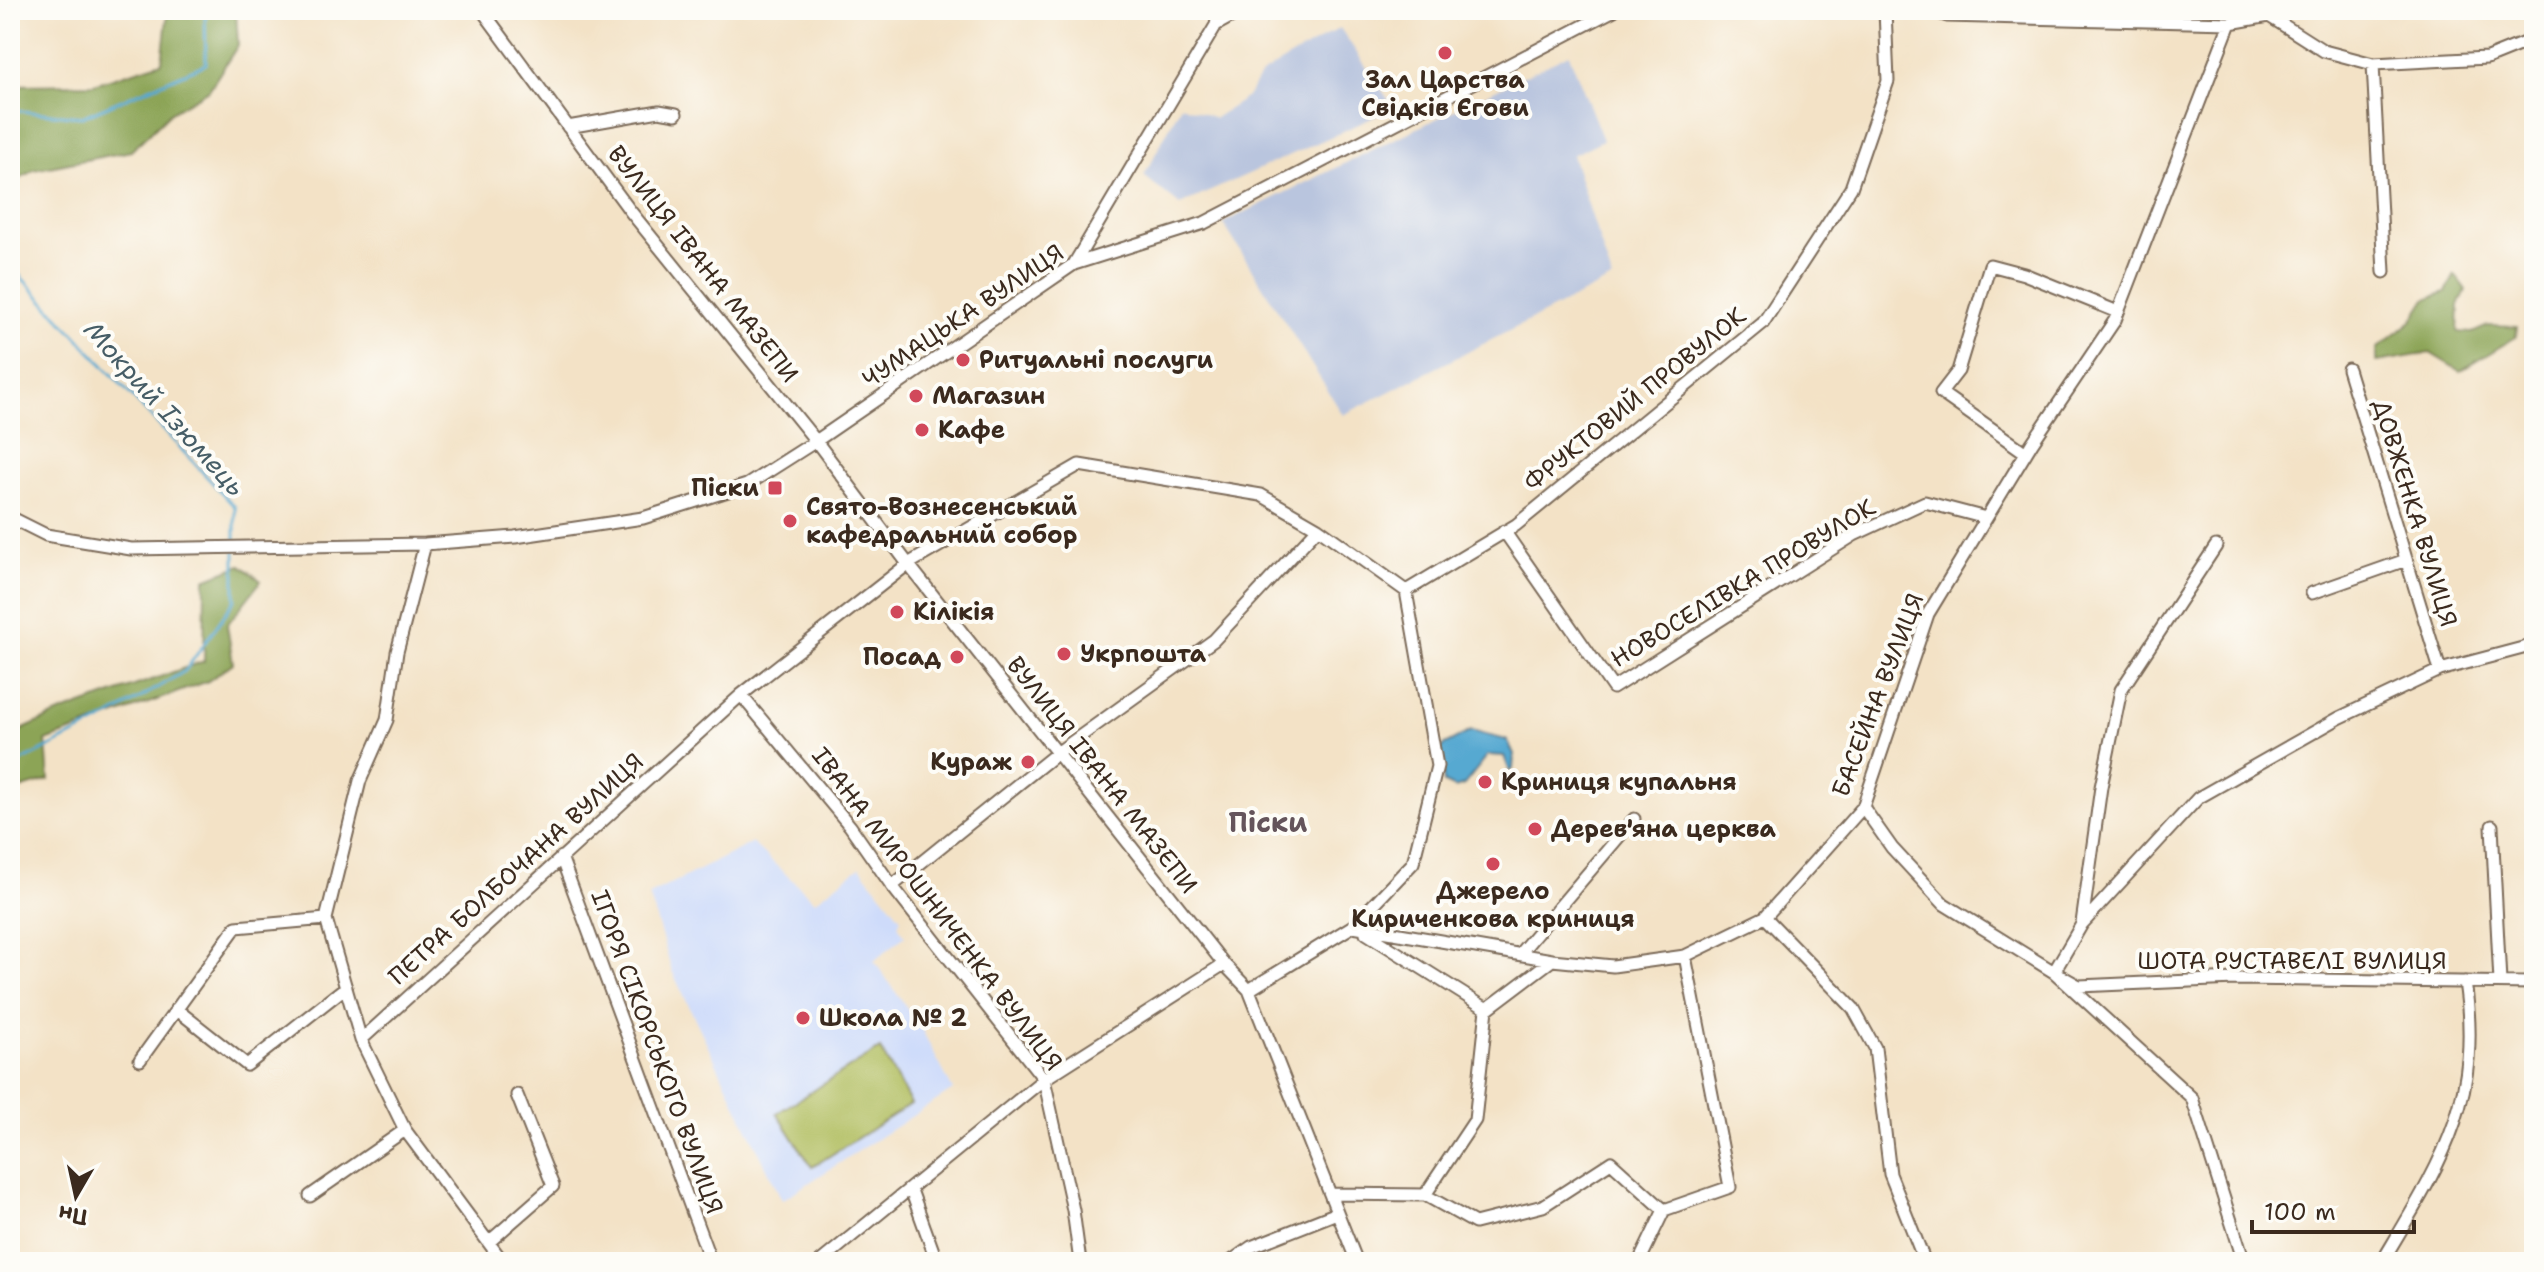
<svg xmlns="http://www.w3.org/2000/svg" width="2544" height="1272" viewBox="0 0 2544 1272" font-family="'Shantell Sans',sans-serif">
<style>
.built{fill:#cedbfa}
.industrial{fill:#b9c5de}
.green{fill:#b0bd5f;stroke:#76743e;stroke-width:2}
.forest{fill:#8ca456;stroke:#64673a;stroke-width:2}
.water{fill:#56a9d1;stroke:#486a78;stroke-width:2}
.lines{fill:none;stroke-linecap:round;stroke-linejoin:round}
.stream{stroke:#56a9d1;stroke-width:3}
.minor-casing{stroke:#7b6a59;stroke-width:15}
.minor{stroke:#fff;stroke-width:11}
.poi-dot{fill:#d1495b;stroke:#fdfcf7;stroke-width:3}
.labels{text-anchor:middle;dominant-baseline:central;stroke-width:8;stroke-linejoin:round;paint-order:stroke}
.poi-label{font-size:24px;font-weight:bold;fill:#3b2a1e;stroke:#fdfcf7;text-anchor:start}
.street-label{font-size:24px;fill:#3b2a1e;stroke:#fdfcf7}
.water-label{font-size:26px;font-style:italic;fill:#465d66;stroke:#fdfcf7}
.quarter-label{font-size:28px;font-weight:bold;fill:#64545b;stroke:#fdfcf7}
</style>
<rect width="100%" height="100%" fill="#fdfcf7"/>
<filter id="ink" filterUnits="userSpaceOnUse"><feTurbulence type="fractalNoise" baseFrequency=".0125" numOctaves="2"/><feDisplacementMap in="SourceGraphic" scale="16" xChannelSelector="R" yChannelSelector="G"/><feConvolveMatrix kernelMatrix="1 2 1 2 8 2 1 2 1" color-interpolation-filters="sRGB"/></filter>
<filter id="wash" filterUnits="userSpaceOnUse"><feTurbulence type="fractalNoise" baseFrequency=".006" numOctaves="4" result="noise"/><feDisplacementMap in="SourceGraphic" scale="32" xChannelSelector="R" yChannelSelector="G"/><feGaussianBlur stdDeviation="1.8" result="paint"/><feColorMatrix in="noise" values="0 0 0 0 0 0 0 0 0 0 0 0 0 0 0 0 0 1.4 0 .05"/><feComposite in="paint" operator="in"/></filter>
<g filter="url(#wash)">
<rect width="100%" height="100%" fill="#f3e2c6"/>
<path class="built" d="M752,843L815,901L860,867L901,918L898,925L905,936L874,961L922,1030L953,1090L782,1200L672,971L649,895Z"/>
<path class="industrial" d="M1340,28L1394,108L1180,205L1144,176L1181,105L1215,118L1247,97L1261,74Z
M1569,54L1603,140L1572,155L1612,279L1343,415L1223,223Z"/>
<path class="green" d="M880,1049L911,1104L812,1167L777,1113Z"/>
<path class="forest" d="M168,10H236L238,45L209,90L171,112L131,151L34,170L10,185V85L94,84L162,62Z
M2455,275L2466,290L2459,306L2458,332L2472,333L2488,326L2517,327L2516,337L2460,371L2430,353L2377,362V349L2412,321L2426,299L2446,292Z
M241,565L261,581L227,625L233,663L208,681L46,741L49,780L10,792V735L62,712L204,661L205,579Z"/>
<path class="water" d="M1471,731L1507,740L1514,754L1513,769L1510,772L1504,756L1488,755L1464,785L1455,788L1444,783L1439,748Z"/>
<g class="lines">
<path class="stream" d="M10,110L82,117L206,64L205,10
M10,265L235,507V543
M10,767L107,718L185,671L235,600V551"/>
</g>
</g>
<g filter="url(#ink)">
<g class="lines">
<defs>
<path id="minor" d="M482,10L631,212L816,441L908,564L1224,964L1249,990L1357,1262
M1930,10L1947,16L2230,23L2269,16L2324,51L2373,64L2487,58L2534,39
M1216,25L1243,10
M2373,64L2384,272
M568,127L659,111L676,114
M1074,264L1216,25L1219,10
M2348,369L2440,670
M2026,453L1941,393L1958,371L1990,265L2024,274L2118,312
M10,517L46,535L131,549L425,544L515,537L643,518L747,485L816,441L1074,264L1204,223L1614,10
M1504,531L1613,688L1854,535L1925,502L1986,518
M1406,591L1516,525L1763,323L1851,188L1888,81L1885,10
M2312,593L2406,560
M2534,645L2440,670L2339,718L2198,798L2082,924L2054,972L2079,986L2235,979L2534,983
M741,695L850,826L892,886L1044,1079L1073,1210L1080,1262
M1863,807L1892,848L1944,904L2054,972L2192,1098L2244,1262
M2492,826L2500,982
M561,857L711,1262
M892,886L1057,753L1214,640L1318,528
M1765,917L1853,1008L1875,1048L1890,1174L1925,1262
M2082,923L2101,787L2121,690L2216,546
M1353,926L1552,960
M1366,933L1487,1009
M1521,952L1634,819
M176,1009L247,1065L346,987
M361,1040L326,919L360,781L387,720L397,652L425,544
M140,1060L236,927L326,919
M911,1190L937,1262
M1332,1194L1425,1195L1475,1120L1487,1009L1552,960L1613,966L1685,956L1765,917L1863,807L1928,614L2032,443L2115,320L2230,23
M1425,1195L1475,1223L1543,1206L1611,1162L1664,1210
M310,1196L405,1130
M489,1242L553,1186L517,1095
M503,1262L405,1130L361,1040L741,695L908,564L1079,465L1261,495L1318,528L1406,591L1437,766L1413,863L1353,926L1249,990
M820,1262L1044,1079L1224,964
M1230,1262L1251,1247L1337,1213
M1639,1262L1664,1210L1730,1187L1685,956
M2382,1262C2440,1164 2483,1101 2465,982"/>
</defs>
<use href="#minor" class="minor-casing"/>
<use href="#minor" class="minor"/>
</g>
</g>
<g class="poi-dot">
<circle cx="1445" cy="53" r="8"/>
<circle cx="963" cy="360" r="8"/>
<circle cx="916" cy="396" r="8"/>
<circle cx="922" cy="430" r="8"/>
<rect x="767" y="480" width="16" height="16" rx="4"/>
<circle cx="790" cy="521" r="8"/>
<circle cx="897" cy="612" r="8"/>
<circle cx="1064" cy="654" r="8"/>
<circle cx="957" cy="657" r="8"/>
<circle cx="1028" cy="762" r="8"/>
<circle cx="1485" cy="782" r="8"/>
<circle cx="1535" cy="829" r="8"/>
<circle cx="1493" cy="864" r="8"/>
<circle cx="803" cy="1018" r="8"/>
</g>
<g class="labels">
<g class="poi-label">
<text x="1445" y="80" text-anchor="middle">Зал Царства<tspan x="1445" dy="28">Свідків Єгови</tspan></text>
<text x="979" y="360">Ритуальні послуги</text>
<text x="932" y="396">Магазин</text>
<text x="938" y="430">Кафе</text>
<text x="759" y="488" text-anchor="end">Піски</text>
<text x="806" y="507">Свято-Вознесенський<tspan x="806" dy="28">кафедральний собор</tspan></text>
<text x="913" y="612">Кілікія</text>
<text x="1080" y="654">Укрпошта</text>
<text x="941" y="657" text-anchor="end">Посад</text>
<text x="1012" y="762" text-anchor="end">Кураж</text>
<text x="1501" y="782">Криниця купальня</text>
<text x="1551" y="829">Дерев'яна церква</text>
<text x="1493" y="891" text-anchor="middle">Джерело<tspan x="1493" dy="28">Кириченкова криниця</tspan></text>
<text x="819" y="1018">Школа № 2</text>
</g>
<g class="street-label">
<text transform="translate(703 264) rotate(52)">ВУЛИЦЯ ІВАНА МАЗЕПИ</text>
<text transform="translate(963 316) rotate(-34)">ЧУМАЦЬКА ВУЛИЦЯ</text>
<text transform="translate(1635 399) rotate(-39)">ФРУКТОВИЙ ПРОВУЛОК</text>
<text transform="translate(2415 513) rotate(73)">ДОВЖЕНКА ВУЛИЦЯ</text>
<text transform="translate(1743 583) rotate(-31)">НОВОСЕЛІВКА ПРОВУЛОК</text>
<text transform="translate(1878 695) rotate(-69)">БАСЕЙНА ВУЛИЦЯ</text>
<text transform="translate(1102 775) rotate(52)">ВУЛИЦЯ ІВАНА МАЗЕПИ</text>
<text transform="translate(516 869) rotate(-42)">ПЕТРА БОЛБОЧАНА ВУЛИЦЯ</text>
<text transform="translate(937 909) rotate(53)">ІВАНА МИРОШНИЧЕНКА ВУЛИЦЯ</text>
<text x="2292" y="961">ШОТА РУСТАВЕЛІ ВУЛИЦЯ</text>
<text transform="translate(657 1052) rotate(70)">ІГОРЯ СІКОРСЬКОГО ВУЛИЦЯ</text>
</g>
<g class="water-label">
<text transform="translate(165 408) rotate(48)">Мокрий Ізюмець</text>
</g>
<g class="quarter-label">
<text x="1268" y="822">Піски</text>
</g>
</g>
<rect width="2544" height="1272" fill="none" stroke="#fdfcf7" stroke-width="40"/>
<g transform="translate(76 1196) rotate(189)" stroke="#fdfcf7" stroke-width="6" paint-order="stroke">
<path d="M0-6L14 30L0 20L-14 30Z" fill="#3b2a1e"/>
<text y="-12" font-size="22" font-weight="bold" text-anchor="middle" fill="#3b2a1e">Пн</text>
</g>
<path d="M2252 1220v12h162v-12" fill="none" stroke="#3b2a1e" stroke-width="4"/>
<text x="2264" y="1220" font-size="24" fill="#3b2a1e" stroke="#fdfcf7" stroke-width="6" paint-order="stroke">100 m</text>
</svg>
